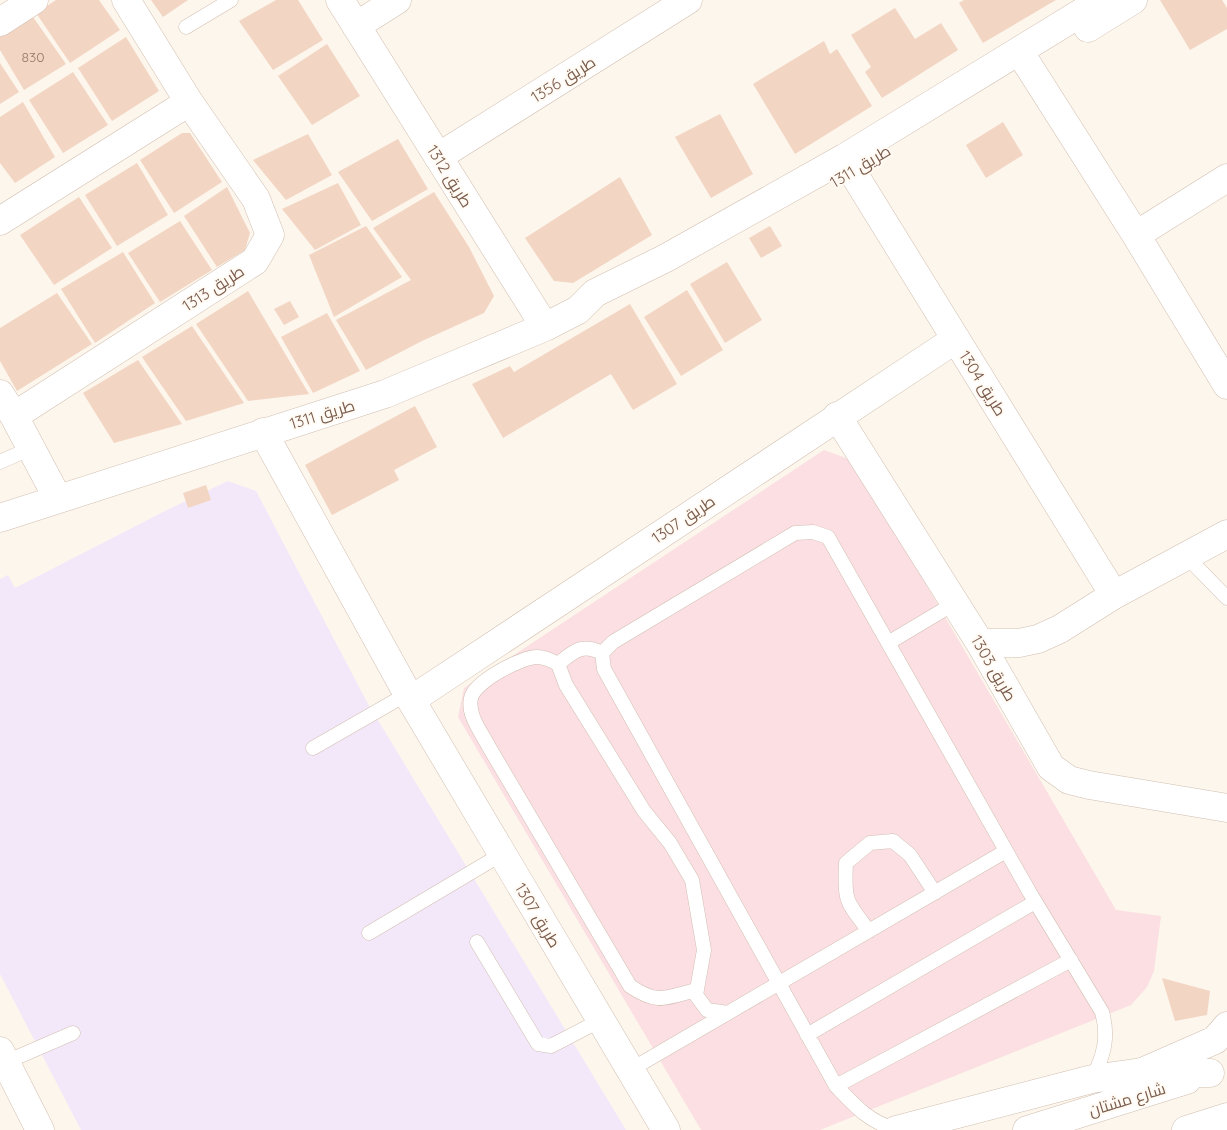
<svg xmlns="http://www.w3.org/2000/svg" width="1227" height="1130" viewBox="0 0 1227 1130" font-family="Quicksand,Cairo,sans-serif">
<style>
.education{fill:#f3e8fa}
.medical{fill:#fbdfe3}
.building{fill:#f3d5c3}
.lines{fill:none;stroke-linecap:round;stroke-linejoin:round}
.service-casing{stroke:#d1beb0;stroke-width:15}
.minor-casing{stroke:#d1beb0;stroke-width:29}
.tertiary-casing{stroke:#d1beb0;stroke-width:29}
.service{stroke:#fff;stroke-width:14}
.minor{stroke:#fff;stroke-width:28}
.tertiary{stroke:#fff;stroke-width:28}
.labels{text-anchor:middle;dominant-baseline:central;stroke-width:4;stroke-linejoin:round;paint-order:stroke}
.number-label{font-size:14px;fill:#987a6a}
.street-label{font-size:16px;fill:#7a5c4d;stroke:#fffaf3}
</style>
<rect width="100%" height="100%" fill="#fdf6ec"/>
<path class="education" d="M228,481L256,491L367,702L626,1130H81L0,974V579L8,575L15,588L165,511Z"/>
<path class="medical" d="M824,450L854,461L1116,910L1161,916L1154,971L1147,987L1131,1005L820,1130H701L458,717L464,688Z"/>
<path class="building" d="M56,0H99L120,30L70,63L36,13Z
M151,0H188L163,17Z
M276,0H298L323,40L273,70L239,21Z
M964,0H1056L983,43L959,3Z
M1160,0H1222L1227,8V29L1190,50Z
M895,8L915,39L941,23L958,50L882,98L865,72L871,67L851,35Z
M33,17L66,64L24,90L0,50V37Z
M126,37L159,91L112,121L78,68Z
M824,41L830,54L837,49L872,106L795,154L753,84Z
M327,44L360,96L312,125L278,76Z
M0,63L19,92L0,104Z
M73,72L108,125L63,153L29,100Z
M23,102L55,157L15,183L0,163V117Z
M720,114L753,174L711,198L675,137Z
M1003,122L1023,155L986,178L966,145Z
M182,133H190L222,182L174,213L140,160Z
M308,134L332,175L286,200L253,160Z
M398,139L428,189L372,221L338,172Z
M137,163L168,215L117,246L85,195Z
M620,177L652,235L573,283L554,281L525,238Z
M338,183L361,225L315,250L282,209Z
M227,187L250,233L245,250L217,267L184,216Z
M434,192L469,247L494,296L484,313L422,341L366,370L336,320L411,280L373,228Z
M79,197L112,248L54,285L20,235Z
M180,221L212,270L160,302L128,253Z
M366,226L402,277L334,317L309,255Z
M770,226L782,246L761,258L749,238Z
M123,252L155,303L95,343L61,289Z
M727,262L762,320L725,343L690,284Z
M687,290L723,350L681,376L644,317Z
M248,291L309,394L248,401L196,324Z
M57,293L92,344L17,391L0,361V328Z
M290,301L299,317L284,325L274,309Z
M630,304L677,384L633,410L611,374L503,438L472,384L510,366L514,372Z
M327,313L360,371L313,393L281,337Z
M192,326L244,403L186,421L142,357Z
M138,360L182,424L114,443L83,393Z
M415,406L437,447L394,470L399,480L332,515L305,465Z
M206,485L211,500L188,508L183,493Z
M1162,978L1210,991L1207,1015L1175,1021Z"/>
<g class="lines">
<defs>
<path id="service" d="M186,27L231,0
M0,462L31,448
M1186,556L1227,598
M888,643L955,603
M602,653C582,643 574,651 558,664L566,685L644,811L670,843L692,880L704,950L696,995L707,1010L728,1013
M558,664C551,660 545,657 537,657C521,657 474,682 471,698C467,715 482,733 489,747L630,986C658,1005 665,998 696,990
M313,748L407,694
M869,931C846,901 844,902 846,863L870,843L893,841L910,855L935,893
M369,933L502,854
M477,942L538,1044L551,1046L601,1020
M807,1035L1035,902
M6,1062L73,1033
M630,1070L1006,851
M836,1086L1071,960
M896,1130C867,1120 856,1107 836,1086L604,669L602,653L613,642L795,533L813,532L828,537L1030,893L1102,1012C1109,1037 1104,1056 1092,1079"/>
<path id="minor" d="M340,0L545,327
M0,22L34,0
M356,26L397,0
M1088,28L1133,0
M1019,51L1136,235L1227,385
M438,157L688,0
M852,171L1114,595
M0,221L189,102
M1136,235L1227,178
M0,394L14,416L58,499
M14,416L255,261L270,235L256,199L189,102L126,0
M837,416L980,643L1051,767L1069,780L1089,785L1227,808
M263,432L411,700L666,1130
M0,518L385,394L545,327L578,310L595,293L666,258L844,158L1102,0
M980,643H1019L1038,639L1060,629L1114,595L1227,534
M411,700L956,339
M1142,1072L1215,1040L1227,1026"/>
<path id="tertiary" d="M0,1051L40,1130
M896,1130L1092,1079L1142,1072L1210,1073
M1027,1130L1187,1080
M1186,1130L1227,1117"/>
</defs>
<use href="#service" class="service-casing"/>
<use href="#minor" class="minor-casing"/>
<use href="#tertiary" class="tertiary-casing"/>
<use href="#service" class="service"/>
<use href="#minor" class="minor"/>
<use href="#tertiary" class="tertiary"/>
</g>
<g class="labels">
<g class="number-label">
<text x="33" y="57">830</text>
</g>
<g class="street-label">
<text transform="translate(563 79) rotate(-32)">طريق 1356</text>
<text transform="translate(860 166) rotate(-31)">طريق 1311</text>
<text transform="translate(450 176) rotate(58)">طريق 1312</text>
<text transform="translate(213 288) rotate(-33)">طريق 1313</text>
<text transform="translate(983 383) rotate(58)">طريق 1304</text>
<text transform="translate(322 414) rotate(-17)">طريق 1311</text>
<text transform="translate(683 519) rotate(-34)">طريق 1307</text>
<text transform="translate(994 668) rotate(60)">طريق 1303</text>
<text transform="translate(538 915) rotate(59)">طريق 1307</text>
<text transform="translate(1127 1099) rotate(-17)">شارع مشتان</text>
</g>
</g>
</svg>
